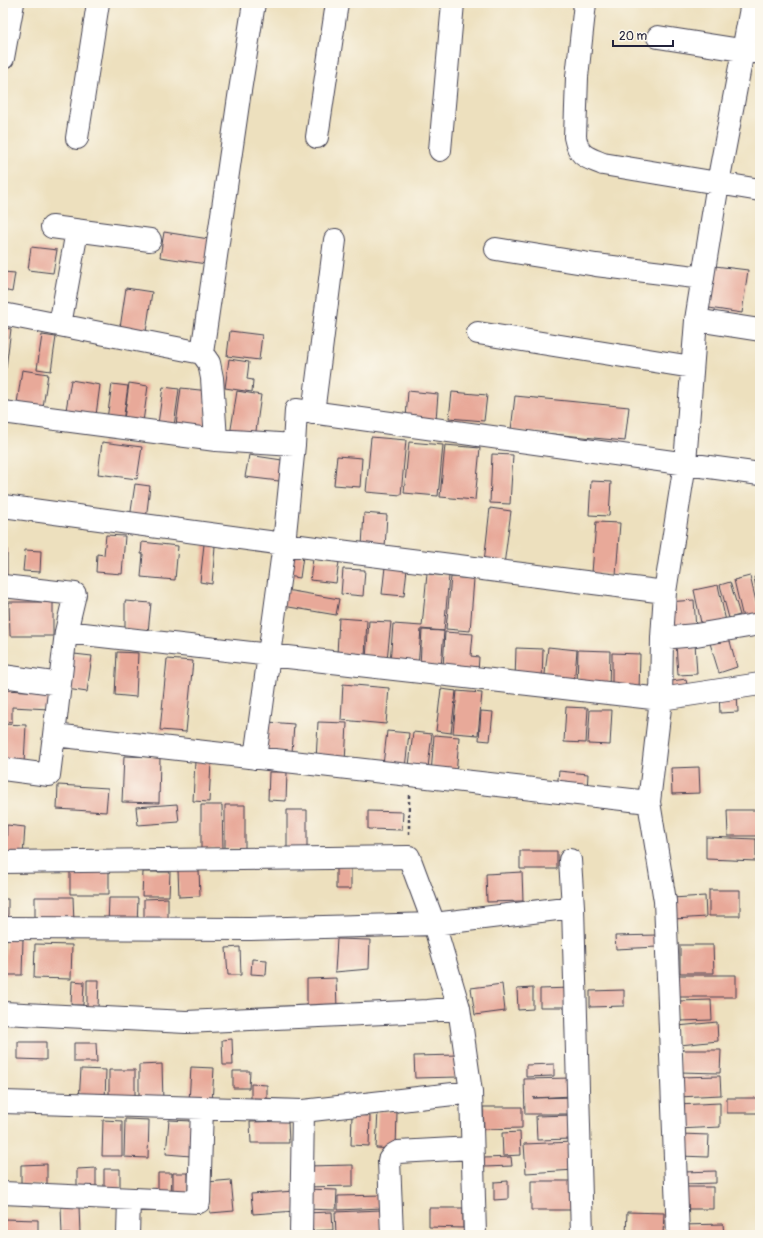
<svg xmlns="http://www.w3.org/2000/svg" width="763" height="1238" viewBox="0 0 763 1238" font-family="Pangolin,sans-serif">
<style>
.building{fill:#e8a999}
.lines{fill:none;stroke-linecap:round;stroke-linejoin:round}
.minor-casing{stroke:#403e4f;stroke-width:24}
.path{stroke:#403e4f;stroke-width:2.5;stroke-dasharray:3 3;stroke-linecap:butt}
.minor{stroke:#fff;stroke-width:22}
</style>
<rect width="100%" height="100%" fill="#fbf7ec"/>
<filter id="ink" filterUnits="userSpaceOnUse"><feTurbulence type="fractalNoise" baseFrequency=".025" numOctaves="2"/><feDisplacementMap in="SourceGraphic" scale="8" xChannelSelector="R" yChannelSelector="G"/><feConvolveMatrix kernelMatrix="1 2 1 2 8 2 1 2 1" color-interpolation-filters="sRGB"/></filter>
<filter id="wash" filterUnits="userSpaceOnUse"><feTurbulence type="fractalNoise" baseFrequency=".012" numOctaves="4" result="noise"/><feDisplacementMap in="SourceGraphic" scale="16" xChannelSelector="R" yChannelSelector="G"/><feGaussianBlur stdDeviation="0.9" result="paint"/><feColorMatrix in="noise" values="0 0 0 0 0 0 0 0 0 0 0 0 0 0 0 0 0 1.4 0 .05"/><feComposite in="paint" operator="in"/></filter>
<g filter="url(#wash)">
<rect width="100%" height="100%" fill="#ede0be"/>
<g id="blocks">
<path class="building" d="M164,232L209,239L206,264L160,257Z
M31,247L57,250L53,273L28,270Z
M715,266L748,270L742,313L709,308Z
M3,272L15,273L12,292L3,290Z
M126,288L152,292L146,332L120,328Z
M3,328L11,329L6,368L3,367Z
M230,331L262,335L259,360L227,356Z
M42,335L56,337L51,371L37,369Z
M229,359L249,362L247,379L253,380L252,392L225,388Z
M22,370L48,374L43,407L17,403Z
M71,380L100,385L96,415L66,410Z
M129,383L148,386L143,422L124,419Z
M112,384L128,386L123,422L107,419Z
M163,387L179,389L174,426L158,424Z
M181,388L209,391L204,429L176,425Z
M237,391L261,395L255,438L230,435Z
M408,391L438,394L436,420L406,418Z
M452,392L487,395L484,421L449,418Z
M515,396L629,407L625,441L511,430Z
M371,437L406,440L401,495L366,492Z
M102,442L142,447L137,479L98,474Z
M409,442L443,445L438,496L404,493Z
M445,445L480,448L475,500L440,497Z
M492,454L513,455L510,504L490,503Z
M249,455L282,460L279,481L245,477Z
M337,456L362,458L360,487L334,485Z
M591,481L611,482L609,516L589,515Z
M135,484L150,486L146,520L130,518Z
M490,508L511,511L504,565L484,562Z
M364,513L387,515L385,548L362,546Z
M596,522L620,523L616,575L592,573Z
M106,535L125,536L122,574L96,572L97,554L104,555Z
M142,542L178,546L175,580L141,577L143,554H141Z
M204,544L215,546L212,584L200,582Z
M3,548H7V577H3Z
M25,550L41,551L40,572L23,571Z
M291,554L303,556L300,578L288,576Z
M313,559L339,562L336,583L310,580Z
M385,567L407,569L404,596L382,594Z
M343,569L365,570L363,596L341,594Z
M427,574L449,576L444,631L421,629L418,666L390,663L393,624L422,626Z
M750,576L759,614L743,618L734,580Z
M760,576V603H759L754,577Z
M451,577L474,579L470,631L446,629Z
M730,582L740,615L729,618L720,585Z
M718,585L727,626L703,632L694,590Z
M286,590L339,599L336,615L283,606Z
M694,600L696,629L670,631L668,602Z
M125,601L151,603L148,632L125,629Z
M9,602H53V636H10Z
M339,618L367,620L365,656L337,654Z
M369,621L391,622L387,660L366,658Z
M422,630L444,631L441,667L420,665Z
M445,632L473,634L471,656L479,657L478,672L443,669Z
M728,634L737,667L719,673L709,640Z
M695,643L697,674L678,675L676,644Z
M548,647L577,650L574,686L544,683Z
M516,648L543,649L542,682L515,681Z
M578,650L610,651L609,690L577,688Z
M117,652L138,653L136,697L115,695Z
M65,653L92,656L87,692L60,688Z
M612,653L640,654L639,691H612Z
M167,659L193,661L186,732L160,730Z
M686,679L688,691L667,695L664,682Z
M343,684L389,688L386,724L341,720Z
M441,689L456,691L451,733L436,731Z
M3,690L50,692L49,709L12,707V722L3,721Z
M457,691L482,693L478,735L453,733Z
M737,693L738,712L720,713L719,694Z
M566,707L588,708L586,743L564,742Z
M590,710H612L610,745L588,744Z
M481,711L493,712L490,741L479,740Z
M268,722L294,724L292,753L266,751Z
M318,722L347,723L345,763L316,761Z
M3,724L26,725L24,763L3,762Z
M387,731L409,733L405,768L383,765Z
M413,732L432,734L427,776L408,774Z
M434,735L459,737L456,776L431,774Z
M124,756L160,757L159,803L122,802Z
M195,761L211,762L209,802L193,801Z
M699,767L700,793L672,794L671,768Z
M559,771L588,774L587,791L557,787Z
M269,772H287L286,801L268,800Z
M58,785L108,788L106,812L57,809Z
M177,804L179,822L138,825L136,807Z
M201,805H222L223,849H201Z
M225,805H245V848H225Z
M287,810H307V853H287Z
M727,810H760V836H728Z
M368,811L403,812L402,830L368,829Z
M7,825L25,827L23,856L6,855Z
M706,837L756,839V861L706,859Z
M520,851H557V869H520Z
M336,867H351V889H336Z
M199,869L200,896L179,897L178,870Z
M70,871H109V894H70Z
M143,872H170L169,896H142Z
M522,872L523,901L487,902L486,874Z
M709,890H740V916H709Z
M705,896L706,917L674,919L672,898Z
M35,897H73L74,924H35Z
M109,898H138L137,927L108,926Z
M168,898V922L144,923V899Z
M3,899H8V925H3Z
M657,935V947L616,949L615,936Z
M6,939H23L22,975H5Z
M337,939L370,940L369,969L335,972Z
M35,944L72,945L71,979L34,978Z
M680,945H713L714,973H680Z
M240,947L241,975H228L226,948Z
M252,959L267,960L266,975L251,974Z
M679,975H736V997H679Z
M336,978L337,1009L307,1010V979Z
M87,980H99L98,1007H87Z
M72,981L84,982L83,1005H71Z
M502,984L505,1011L475,1015L471,988Z
M533,988V1009L518,1010L517,989Z
M571,988V1007H540V989Z
M624,990V1006L590,1007V991Z
M711,1000L712,1020L680,1021L679,1001Z
M717,1022L718,1041L680,1045L678,1026Z
M232,1039L233,1065H223L222,1040Z
M18,1042H46V1060L18,1059Z
M74,1043H96L97,1062H74Z
M680,1050H721L720,1073L679,1072Z
M458,1055L459,1077L415,1078L414,1056Z
M162,1064L163,1102L139,1103V1065Z
M554,1064V1076L526,1077V1065Z
M191,1067L214,1068L212,1104L189,1103Z
M81,1069L106,1070L105,1101H79Z
M109,1070H135V1100H109Z
M233,1071H250L249,1088H233Z
M720,1076L721,1095L678,1097V1077Z
M572,1078V1096L533,1098L575,1097V1114H525L524,1079Z
M251,1084L267,1085V1103H251Z
M727,1098H760V1113H727Z
M720,1103V1127L678,1129L677,1105Z
M483,1107H522V1128L484,1129Z
M378,1111L397,1112L396,1149L376,1148Z
M352,1115L370,1116L369,1146L351,1145Z
M572,1115L573,1139L537,1140L536,1116Z
M125,1119L149,1120L148,1158L124,1157Z
M103,1120L122,1121V1156H102Z
M169,1120L193,1121L191,1156L166,1154Z
M288,1121L289,1143H251L250,1122Z
M520,1132L521,1155L503,1156L502,1133Z
M680,1134L709,1135L708,1157L679,1156Z
M574,1142L575,1170L526,1173L524,1144Z
M511,1157L512,1166L484,1167V1158Z
M47,1164V1184L21,1185V1165Z
M353,1165V1186L306,1187V1166Z
M96,1168V1191H77V1169Z
M104,1169H120V1192H104Z
M716,1171V1183L683,1184V1172Z
M158,1173H172L171,1196H158Z
M173,1173H188V1195H173Z
M231,1180L234,1211L210,1213L207,1182Z
M508,1181V1199L494,1200V1182Z
M531,1181H575V1210H531Z
M681,1187H713V1209H681Z
M304,1189L337,1190L336,1210L304,1209Z
M295,1191L296,1211L253,1214L251,1194Z
M382,1195V1208L338,1210V1196Z
M79,1206L80,1234H62L61,1207Z
M429,1208H463V1228L429,1227Z
M381,1210V1235H336L335,1212Z
M332,1212L333,1230L303,1231V1213Z
M627,1212L664,1213L663,1235H626Z
M3,1219L38,1220V1234H3Z
M723,1224L724,1235H682V1225Z"/>
</g>
</g>
<g filter="url(#ink)">
<use href="#blocks" fill-opacity="0" stroke="#403e4f" stroke-width="1"/>
<g class="lines">
<defs>
<path id="minor" d="M585,3L577,77L575,137C579,157 586,157 603,164L760,190
M658,37L760,53
M3,58L13,3
M317,137L337,3
M77,138L98,3
M440,150L453,3
M52,227L150,240
M496,249L596,265L703,278
M3,314L202,353L209,363L212,378L216,440
M696,320L760,330
M60,325L77,231
M478,333L692,367
M202,353L239,97L254,3
M3,412L216,440L294,445L296,410L760,474
M313,413L335,240
M3,506L284,544L294,445
M3,586L75,594L66,632
M665,592L685,463L696,320L718,183L752,3
M662,638L696,635L760,624
M3,676L60,684
M255,758L284,544L665,592L662,638L661,699L649,802L54,735L66,632L661,699L760,684
M3,769L49,775L54,735
M649,802L665,901L678,1235
M570,860L573,907L582,1235
M3,862L409,857L434,924L459,1008L471,1092L475,1235
M3,928L250,929L434,924L573,907
M3,1013L186,1022L428,1011L459,1008
M3,1102L303,1111L471,1092
M3,1193L199,1202L202,1108
M128,1235L129,1199
M301,1235L303,1111
M392,1235L389,1160L393,1155L398,1152L472,1148"/>
</defs>
<use href="#minor" class="minor-casing"/>
<path class="path" d="M409,795V836"/>
<use href="#minor" class="minor"/>
</g>
</g>
<rect width="763" height="1238" fill="none" stroke="#fbf7ec" stroke-width="16"/>
<path d="M613 40v6h60v-6" fill="none" stroke="#22223b" stroke-width="2"/>
<text x="619" y="40" font-size="12" fill="#22223b" stroke="#fbf7ec" stroke-width="3" paint-order="stroke">20 m</text>
</svg>
